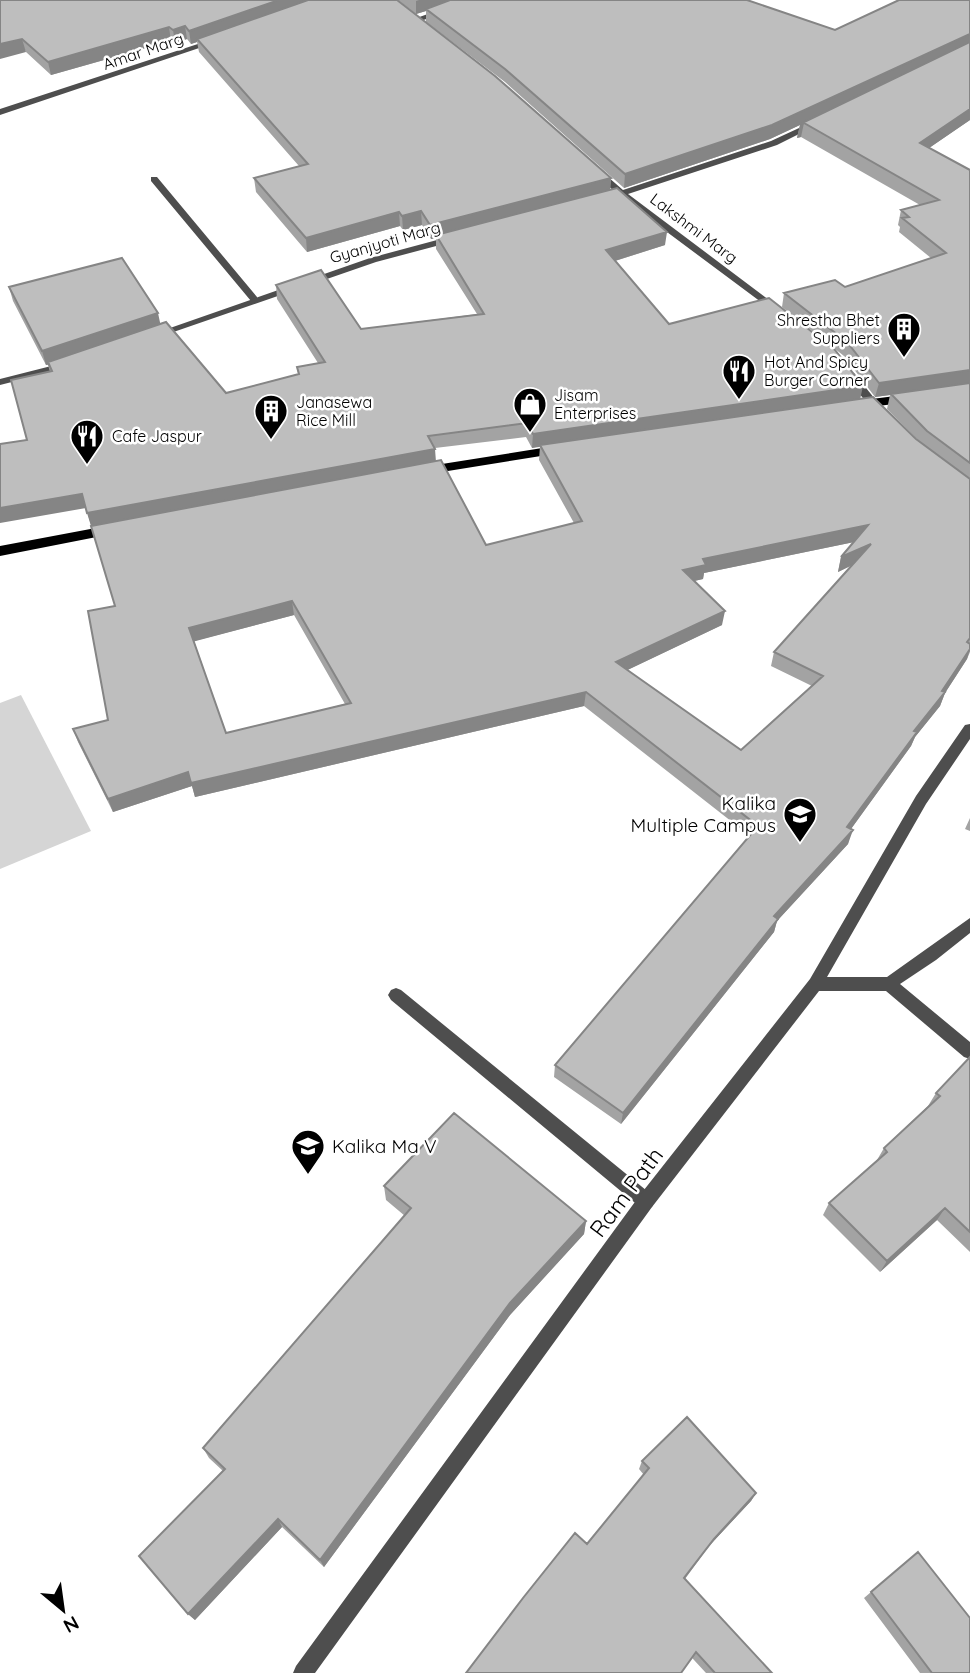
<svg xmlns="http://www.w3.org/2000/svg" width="970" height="1673" viewBox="0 0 970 1673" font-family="Quicksand,sans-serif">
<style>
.green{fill:#d5d5d5}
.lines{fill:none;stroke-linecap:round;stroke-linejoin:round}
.lane{fill:#4e4e4e;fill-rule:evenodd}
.street{fill:#4e4e4e;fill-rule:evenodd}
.primary{fill:#000;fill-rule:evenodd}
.wall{fill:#a3a3a3;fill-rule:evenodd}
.shaded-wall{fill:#858585}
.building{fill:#bebebe;stroke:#858585;stroke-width:2;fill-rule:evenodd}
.labels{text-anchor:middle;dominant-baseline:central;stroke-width:5;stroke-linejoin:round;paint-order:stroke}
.far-street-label{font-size:16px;fill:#000;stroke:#fff}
.far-poi-label{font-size:16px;fill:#000;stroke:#fff;text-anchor:start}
.poi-label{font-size:19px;fill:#000;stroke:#fff;text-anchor:end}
.near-street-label{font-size:23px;fill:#000;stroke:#fff}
</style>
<rect width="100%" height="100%" fill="#fff"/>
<path class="green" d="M21,695L91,831L0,869V703Z"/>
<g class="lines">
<path class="lane" d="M151,177H157L257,297V301H251L151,181Z
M396,988L401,990L652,1195L654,1201L652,1207L646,1209L640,1207L391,1000L388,995L391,990Z"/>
<path class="street" d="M467,0H479L418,22L411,20Z
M210,40L217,42L0,115V109Z
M812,122L819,124L777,145L628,194L781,309V313L777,314L620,197L604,200V196L615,192L593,172L600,170L623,190L771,141Z
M452,236L455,237V241L376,262L159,337L150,335L370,258Z
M67,362L72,365L71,367L0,385V379Z
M850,372L854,373L883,409V413H875L846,377L845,375Z
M970,724V739L926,804L827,977H887L970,918V933L936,960L900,984L970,1042V1059L964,1057L886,991H819L652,1207L315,1673H293L296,1666L640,1195L810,979L916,796L965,725Z"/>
<path class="primary" d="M911,394L918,398L916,401L856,409L849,405L856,401Z
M561,445L566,446V452L423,475L416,471L423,467Z
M117,524L124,529L122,532L0,556V546Z"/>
</g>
<path class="wall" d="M0,0H397L611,178L610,190L665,245L615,261L669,324L860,399L918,440L887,409L890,395L875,397L844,356L782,307L784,293L845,287L931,258L899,232L900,227L898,225L901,210L920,205L801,137L797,138L800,125L770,139L624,188L505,82L426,22V11L416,14L398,0H747L835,30L970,0V120L929,148L970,170V652L967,659L945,693L940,706L915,737L911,746L851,829L848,844L777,921L774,932L621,1124L554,1077L555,1065L750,836L584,706L195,797L192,786L113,812L78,742L73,729L108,720L115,606L86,508L27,440L50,372L48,365H46L13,301L9,287L161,324L226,393L298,374L297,367L318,363L277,299L276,285L361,329L477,314L436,249V238L431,239L422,225L403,230L400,226L307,252L256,192L254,178L299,166L199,52L197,42L191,44L187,39L175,43L171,41L51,75L26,52ZM526,437L532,448L540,446L539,460L574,523L486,545L435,461V448ZM854,542L841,557L838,572L852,565L774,652L771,666L812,686L741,750L627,670L722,625L694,581L703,579L704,573ZM294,615L345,704L226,733L194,641Z
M970,818V831L965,829Z
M970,1057V1252L937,1220L880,1272L823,1215L829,1203L877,1160L884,1148L928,1106L936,1093Z
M384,1186L586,1221L584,1234L510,1315L324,1567L282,1527L195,1620L188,1614L223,1471L209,1458L203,1448L405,1216L386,1200Z
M642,1461L756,1493L751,1501L709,1546L685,1579L772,1673H706L587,1544L644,1475L639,1469Z
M918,1552L970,1673H920L864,1598Z"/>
<path class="shaded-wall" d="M279,0H319L197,39V42L191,44L189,31Z
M419,0H459L426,9V11L416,14V1Z
M185,26L187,39L175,43L173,30Z
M169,27L171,41L51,75L48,62Z
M970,34V45L804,123L801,137L797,138L800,125L770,139L624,188L625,174Z
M22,39L26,52L0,59V44Z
M970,109V120L916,157L920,143Z
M611,178L610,192L436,235V238L431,239L430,225Z
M421,211L422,225L403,230L402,216Z
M399,212L400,226L307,252L306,238Z
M667,232L665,245L605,264L606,250Z
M158,313L161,327L46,365L42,351Z
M970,370V384L875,397L879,383Z
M863,386L860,400L532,448L533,434Z
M435,449L436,462L91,526L87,513Z
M82,494L86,508L0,523V508Z
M868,525L864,540L704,573L703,579L681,584L683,570L703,559Z
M871,544L867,558L838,572L841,557Z
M292,601L294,615L192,642L189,628Z
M725,611L722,625L615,676L616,662Z
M970,649L967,659L945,693L940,706L915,737L911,746L843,840L847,827L942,691Z
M586,692L584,706L195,797L192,786L113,812L108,799L188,772Z
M853,830L848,844L777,921L774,932L621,1124L623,1113L774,916Z
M945,1208L937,1220L880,1272L887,1261Z
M586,1221L584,1234L510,1315L324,1567L320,1560L510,1303Z
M756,1493L751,1501L709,1546L714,1539Z
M278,1519L282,1527L195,1620L188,1614Z"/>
<path class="building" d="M0,0H279L189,31L185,26L173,30L169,27L48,62L22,39L0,44Z
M308,0H397L495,76L611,178L430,225L421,211L402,216L399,212L306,238L254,178L308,164L197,39Z
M450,0H747L835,30L899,0H970V34L772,125L625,174L505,69L426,9Z
M970,42V109L920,143L970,170V370L879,383L847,342L784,293L835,280L845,287L946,253L902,218L909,217L901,210L939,200L804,123L800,124Z
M617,188L667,232L606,250L669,324L769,298L835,350L863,386L533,434L527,423L428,436L435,449L87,513L82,494L0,508V444L27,440L11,380L52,371L48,362L166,322L226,393L299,374L297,367L325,362L276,285L321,270L361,329L484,314L436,235Z
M122,258L158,313L42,351L9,287Z
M970,383V463L927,431L891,394Z
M873,397L916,439L970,479V638L967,642L970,644V649L942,691L945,692L914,731L917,732L847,827L853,830L774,916L778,919L623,1113L555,1065L758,826L586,692L191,783L188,772L108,799L73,729L108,720L88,611L115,606L91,526L441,460L486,545L582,521L540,445ZM868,525L841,557L871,544L774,652L823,676L741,750L616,662L725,611L683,570L706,565L703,559ZM292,601L351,703L226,733L189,628Z
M970,1057V1232L945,1208L887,1261L829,1203L887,1152L884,1148L940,1096L936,1093Z
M454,1113L586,1221L510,1303L320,1560L278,1519L188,1614L139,1556L225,1469L203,1448L411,1208L384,1186Z
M687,1417L756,1493L714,1539L684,1578L772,1673H715L696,1652L681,1673H466L523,1598L575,1533L587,1544L649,1468L642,1461Z
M918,1552L970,1618V1673H932L871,1592Z"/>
<defs>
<symbol id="building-pin" viewBox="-11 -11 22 30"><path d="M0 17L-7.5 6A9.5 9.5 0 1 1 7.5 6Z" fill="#000" stroke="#fff"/><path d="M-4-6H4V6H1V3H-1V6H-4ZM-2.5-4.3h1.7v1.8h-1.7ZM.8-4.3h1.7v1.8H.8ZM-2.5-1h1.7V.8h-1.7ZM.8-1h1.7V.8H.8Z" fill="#fff"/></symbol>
<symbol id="restaurant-pin" viewBox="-11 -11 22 30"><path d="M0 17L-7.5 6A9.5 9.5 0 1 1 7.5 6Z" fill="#000" stroke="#fff"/><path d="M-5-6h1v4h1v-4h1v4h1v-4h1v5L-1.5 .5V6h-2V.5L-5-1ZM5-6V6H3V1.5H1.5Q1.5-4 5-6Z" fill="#fff"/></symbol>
<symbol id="shop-pin" viewBox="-11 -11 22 30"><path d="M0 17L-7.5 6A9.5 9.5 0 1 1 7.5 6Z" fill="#000" stroke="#fff"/><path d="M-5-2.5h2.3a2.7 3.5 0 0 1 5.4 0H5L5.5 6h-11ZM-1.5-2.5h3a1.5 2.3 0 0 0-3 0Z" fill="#fff"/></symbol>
<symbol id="university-pin" viewBox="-11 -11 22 30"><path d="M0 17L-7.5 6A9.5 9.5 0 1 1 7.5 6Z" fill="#000" stroke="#fff"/><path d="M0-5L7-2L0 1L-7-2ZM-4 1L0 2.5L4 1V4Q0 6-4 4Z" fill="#fff"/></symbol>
<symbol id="school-pin" viewBox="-11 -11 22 30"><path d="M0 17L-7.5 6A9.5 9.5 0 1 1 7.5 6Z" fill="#000" stroke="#fff"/><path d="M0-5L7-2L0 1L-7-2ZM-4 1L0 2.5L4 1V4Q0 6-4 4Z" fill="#fff"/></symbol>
</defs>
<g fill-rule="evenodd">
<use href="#building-pin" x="885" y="310" width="38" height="52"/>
<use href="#restaurant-pin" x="720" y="352" width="38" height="52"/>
<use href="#shop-pin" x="511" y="385" width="38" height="52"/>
<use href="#building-pin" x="252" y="392" width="38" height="52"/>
<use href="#restaurant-pin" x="68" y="417" width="38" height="52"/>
<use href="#university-pin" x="781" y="795" width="38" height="52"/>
<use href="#school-pin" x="289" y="1127" width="38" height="52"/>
</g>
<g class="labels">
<g class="far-street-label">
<text transform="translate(143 51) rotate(-19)">Amar Marg</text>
<text transform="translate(694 228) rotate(37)">Lakshmi Marg</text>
<text transform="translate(385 242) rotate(-16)">Gyanjyoti Marg</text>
</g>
<g class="far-poi-label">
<text x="880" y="320" text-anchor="end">Shrestha Bhet<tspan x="880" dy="18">Suppliers</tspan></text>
<text x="764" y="362">Hot And Spicy<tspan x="764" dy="18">Burger Corner</tspan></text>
<text x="554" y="395">Jisam<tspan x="554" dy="18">Enterprises</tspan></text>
<text x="296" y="402">Janasewa<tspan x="296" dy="18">Rice Mill</tspan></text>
<text x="112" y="436">Cafe Jaspur</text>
</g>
<g class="poi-label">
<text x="776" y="803">Kalika<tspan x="776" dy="22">Multiple Campus</tspan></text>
<text x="332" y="1146" text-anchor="start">Kalika Ma V</text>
</g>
<g class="near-street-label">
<text transform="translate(626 1192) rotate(-53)">Ram Path</text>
</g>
</g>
<g transform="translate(63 1610) rotate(151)" stroke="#ffffff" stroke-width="5" paint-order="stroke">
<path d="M0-5L12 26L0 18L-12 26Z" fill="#000000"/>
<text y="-10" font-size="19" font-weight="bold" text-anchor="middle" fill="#000000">N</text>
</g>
</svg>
